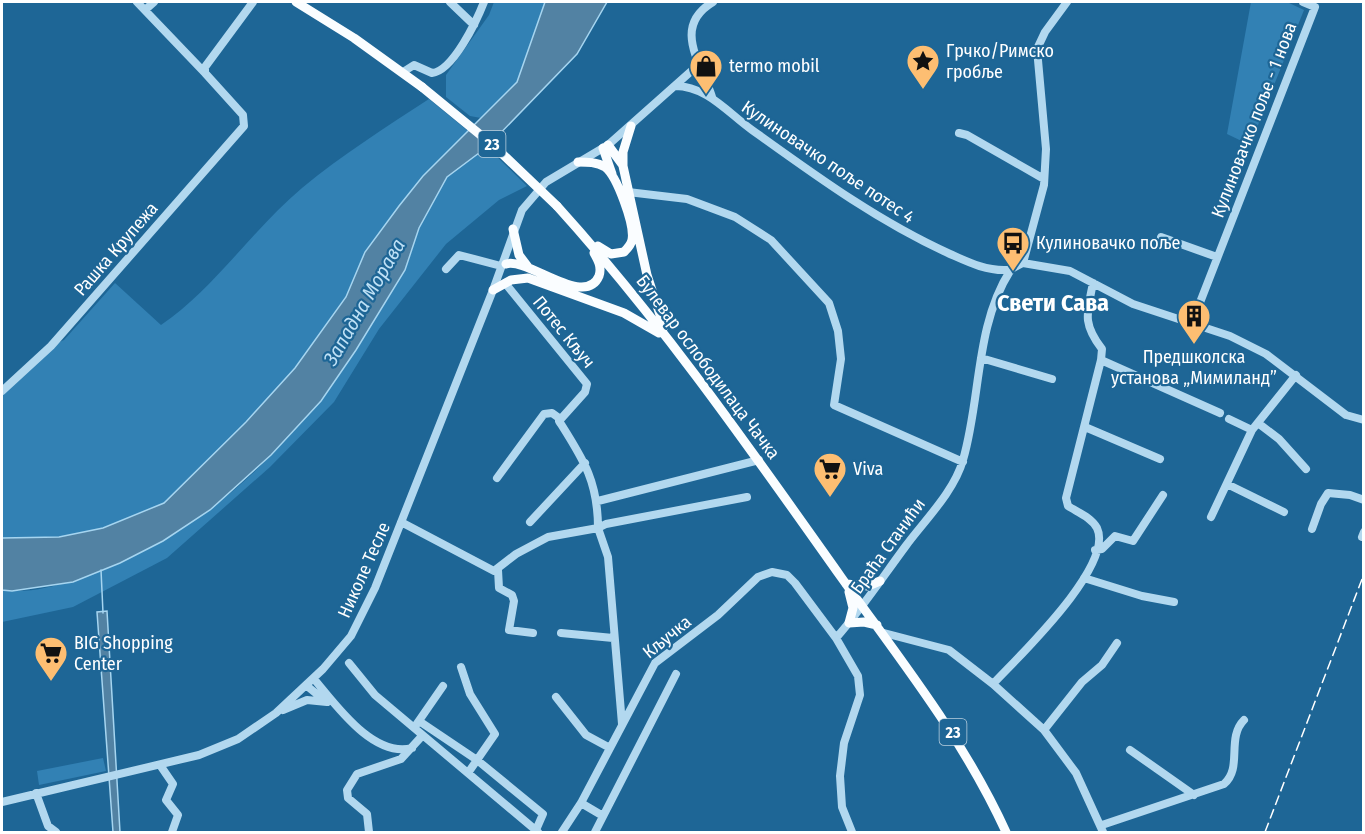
<svg xmlns="http://www.w3.org/2000/svg" width="1365" height="834" viewBox="0 0 1365 834" font-family="'Fira Sans Condensed',sans-serif">
<style>
.green{fill:#3281b4}
.water{fill:#5282a3;stroke:#a6d5f0;stroke-width:1.5}
.lines{fill:none;stroke-linecap:round;stroke-linejoin:round}
.stream{stroke:#a6d5f0;stroke-width:1.5}
.minor{stroke:#b2d8ef;stroke-width:8}
.major{stroke:#fafdff;stroke-width:9}
.rail{stroke:#fff;stroke-width:1.5;stroke-dasharray:10 4.5;stroke-linecap:butt}
.major-bridge{stroke:#fafdff;stroke-width:9}
.labels{text-anchor:middle;dominant-baseline:central;stroke-width:4.5;stroke-linejoin:round;paint-order:stroke}
.shield{fill:#1e6696;stroke:#bcd1e0;stroke-width:1.5}
.shield-label{font-size:16px;font-weight:bold;fill:#fff}
.poi-label{font-size:18px;fill:#fff;stroke:#1e6696;text-anchor:start}
.street-label{font-size:18px;fill:#fff;stroke:#1e6696}
.water-label{font-size:20px;font-style:italic;fill:#bfe1f6;stroke:#1e6696}
.district-label{font-size:24px;font-weight:bold;fill:#fff;stroke:#1e6696}
</style>
<rect width="100%" height="100%" fill="#1e6696"/>
<path class="green" d="M494,2H545L517,82L481,118L470,116L446,97V75L489,15Z
M1251,2H1287L1304,10L1250,145L1227,134Z
M429,99L468,131L423,176L365,252L346,297L295,368L246,422L164,503L103,528L59,537L2,538V391L51,346L64,340L115,283L161,325C212,291 253,229 302,188C342,155 386,127 429,99Z
M487,147L527,186L499,200L446,244L379,329L334,402L270,467L167,558L73,607L2,622V590C45,596 89,574 127,557C257,499 334,391 403,272C411,259 413,243 419,229C425,213 436,190 447,177C457,165 475,156 487,147Z
M103,758L106,771L39,785L37,771Z"/>
<path class="water" d="M545,2H607L577,54L487,147L447,177L419,228L405,270L356,350L321,401L271,455L210,510L163,541L120,563L73,582L12,591L2,590V538L59,537L103,528L164,503L246,422L295,368L346,297L365,252L399,206L423,176L517,82Z
M107,611L120,832H113L97,612Z"/>
<g class="lines">
<path class="stream" d="M101,570L103,613"/>
<path class="minor" d="M137,2L205,73
M450,2L474,25
M145,10L154,2
M403,72L414,65L432,73C453,71 477,20 484,2
M675,86C707,86 728,113 752,130C816,176 879,222 950,254C968,262 986,271 1007,270C1012,270 1017,265 1023,263L1070,271L1133,304L1230,336L1266,354L1346,415L1364,420
M712,97C702,64 671,27 713,2
M959,133L967,135L1044,179
M628,192L687,199L735,217L771,240L829,303L838,331L841,359L834,405L963,462
M1161,237L1217,257
M1023,263L1044,185L1046,149L1037,49L1045,32L1067,2
M446,269L459,255L501,266
M505,283L587,384L585,392L559,421C583,459 598,481 598,528L606,524L747,497
M1192,323L1315,7L1303,2
M981,358L1052,379
M1101,360L1220,413
M2,391L51,346L244,126L243,115L205,73V67L253,2
M1229,419L1252,430
M1258,423L1279,439L1306,469
M1085,427L1160,459
M497,478L544,414L552,413L559,418
M1229,485L1284,512
M598,501L759,460
M1211,517L1252,430L1296,375
M401,522L494,571L516,554L548,537L598,528L608,557L622,724
M530,522L585,463
M1312,529L1321,504L1328,493L1350,495L1364,500
M1362,537L1364,532
M1095,550L1102,549L1115,536L1133,541L1163,495
M498,570L499,588L512,595L514,601L509,630L533,633
M1084,578L1142,596L1174,602
M561,633L613,638
M884,633L949,650L993,684L1044,730L1076,773L1103,832
M836,638C861,610 882,578 905,547C924,521 954,492 963,460C981,399 975,326 1010,271
M349,663L375,695L538,832
M461,667L470,694L495,734L468,773
M314,679C336,705 373,758 412,748
M993,684C1016,659 1115,566 1097,528C1091,517 1077,512 1068,506L1066,498L1101,360L1102,349C1082,323 1087,313 1093,283
M307,686L324,700
M556,697L586,735L610,748
M283,710L307,700L327,702
M419,721L477,760L543,814L536,830
M416,725L443,686
M1044,730L1082,682L1102,665L1117,643
M1130,750L1194,795
M160,765L173,784L166,800L178,815L172,832
M36,793L48,826L56,832
M2,802L199,755L238,739L276,713L323,669L351,636L375,588L493,290L522,210L546,182L608,145L697,66
M581,803L603,816
M1102,825L1224,784C1243,768 1226,738 1244,720
M369,832L367,814L348,798L347,790L357,774L401,759L422,736
M562,832L581,803L655,663L718,615L758,577L772,572L787,575L795,583L836,638L858,676L860,695L844,743L840,776L842,807L852,832
M595,832L676,674"/>
<path class="major" d="M296,2L354,38L422,87
M631,126L623,152V166L647,275L664,327
M608,145L622,164
M603,148L612,174
M578,162C587,162 597,162 605,167C617,176 635,225 632,240C631,245 628,248 624,252L611,254L598,246
M557,206C662,322 751,450 841,577C901,661 963,738 1006,832
M513,229L519,255L528,267
M506,264C528,257 585,309 599,276C602,267 598,260 594,253
M493,290L511,280L528,278L624,313L659,333
M846,584L868,586L880,581
M849,592L853,608L849,623L864,622L877,625"/>
<path class="rail" d="M1265,832L1364,574"/>
<path class="major-bridge" d="M422,87L494,146L557,206"/>
</g>
<defs>
<symbol id="sight-pin" viewBox="-11 -11 22 30"><path d="M0 17L-7.5 6A9.5 9.5 0 1 1 7.5 6Z" fill="#fdbe72" stroke="#1e6696"/><path d="M0-6L1.8-2.2L6-1.7L2.9 1.2L3.7 5.4L0 3.3L-3.7 5.4L-2.9 1.2L-6-1.7L-1.8-2.2Z" fill="#111"/></symbol>
<symbol id="shop-pin" viewBox="-11 -11 22 30"><path d="M0 17L-7.5 6A9.5 9.5 0 1 1 7.5 6Z" fill="#fdbe72" stroke="#1e6696"/><path d="M-5-2.5h2.3a2.7 3.5 0 0 1 5.4 0H5L5.5 6h-11ZM-1.5-2.5h3a1.5 2.3 0 0 0-3 0Z" fill="#111"/></symbol>
<symbol id="bus-pin" viewBox="-11 -11 22 30"><path d="M0 17L-7.5 6A9.5 9.5 0 1 1 7.5 6Z" fill="#fdbe72" stroke="#1e6696"/><path d="M-5-6H5V4H4V6H2V4H-2V6H-4V4H-5ZM-3.5-4V0h7V-4ZM-3.5 1.2v1.5H-2V1.2ZM2 1.2v1.5H3.5V1.2Z" fill="#111"/></symbol>
<symbol id="building-pin" viewBox="-11 -11 22 30"><path d="M0 17L-7.5 6A9.5 9.5 0 1 1 7.5 6Z" fill="#fdbe72" stroke="#1e6696"/><path d="M-4-6H4V6H1V3H-1V6H-4ZM-2.5-4.3h1.7v1.8h-1.7ZM.8-4.3h1.7v1.8H.8ZM-2.5-1h1.7V.8h-1.7ZM.8-1h1.7V.8H.8Z" fill="#111"/></symbol>
<symbol id="supermarket-pin" viewBox="-11 -11 22 30"><path d="M0 17L-7.5 6A9.5 9.5 0 1 1 7.5 6Z" fill="#fdbe72" stroke="#1e6696"/><path d="M-6-5.5h2.5l.6 2H6L4.5 2H-2.5L-4.4-4H-6ZM-1.5 3.2a1.3 1.3 0 1 0 .1 0ZM3 3.2a1.3 1.3 0 1 0 .1 0Z" fill="#111"/></symbol>
</defs>
<g fill-rule="evenodd">
<use href="#sight-pin" x="904" y="42" width="38" height="52"/>
<use href="#shop-pin" x="687" y="47" width="38" height="52"/>
<use href="#bus-pin" x="994" y="224" width="38" height="52"/>
<use href="#building-pin" x="1175" y="297" width="38" height="52"/>
<use href="#supermarket-pin" x="811" y="450" width="38" height="52"/>
<use href="#supermarket-pin" x="32" y="634" width="38" height="52"/>
</g>
<g class="labels">
<g class="shield">
<rect x="478.5" y="131" width="27" height="26" rx="4.5"/>
<rect x="939.5" y="719" width="27" height="26" rx="4.5"/>
</g>
<g class="shield-label">
<text x="492" y="144">23</text>
<text x="953" y="732">23</text>
</g>
<g class="poi-label">
<text x="946" y="51">Грчко/Римско<tspan x="946" dy="21">гробље</tspan></text>
<text x="729" y="66">termo mobil</text>
<text x="1036" y="243">Кулиновачко поље</text>
<text x="1194" y="357" text-anchor="middle">Предшколска<tspan x="1194" dy="21">установа „Мимиланд”</tspan></text>
<text x="853" y="469">Viva</text>
<text x="74" y="643">BIG Shopping<tspan x="74" dy="21">Center</tspan></text>
</g>
<g class="street-label">
<text transform="translate(1254 120) rotate(-69)">Кулиновачко поље - 1 нова</text>
<text transform="translate(828 162) rotate(34)">Кулиновачко поље потес 4</text>
<text transform="translate(116 249) rotate(-49)">Рашка Крупежа</text>
<text transform="translate(564 332) rotate(51)">Потес Кључ</text>
<text transform="translate(708 367) rotate(53)">Булевар ослободилаца Чачка</text>
<text transform="translate(888 546) rotate(-54)">Браћа Станићи</text>
<text transform="translate(364 570) rotate(-66)">Николе Тесле</text>
<text transform="translate(667 637) rotate(-39)">Кључка</text>
</g>
<g class="water-label">
<text transform="translate(364 302) rotate(-60)">Западна Морава</text>
</g>
<g class="district-label">
<text x="1053" y="303">Свети Сава</text>
</g>
</g>
<rect width="1365" height="834" fill="none" stroke="#ffffff" stroke-width="6"/>
</svg>
